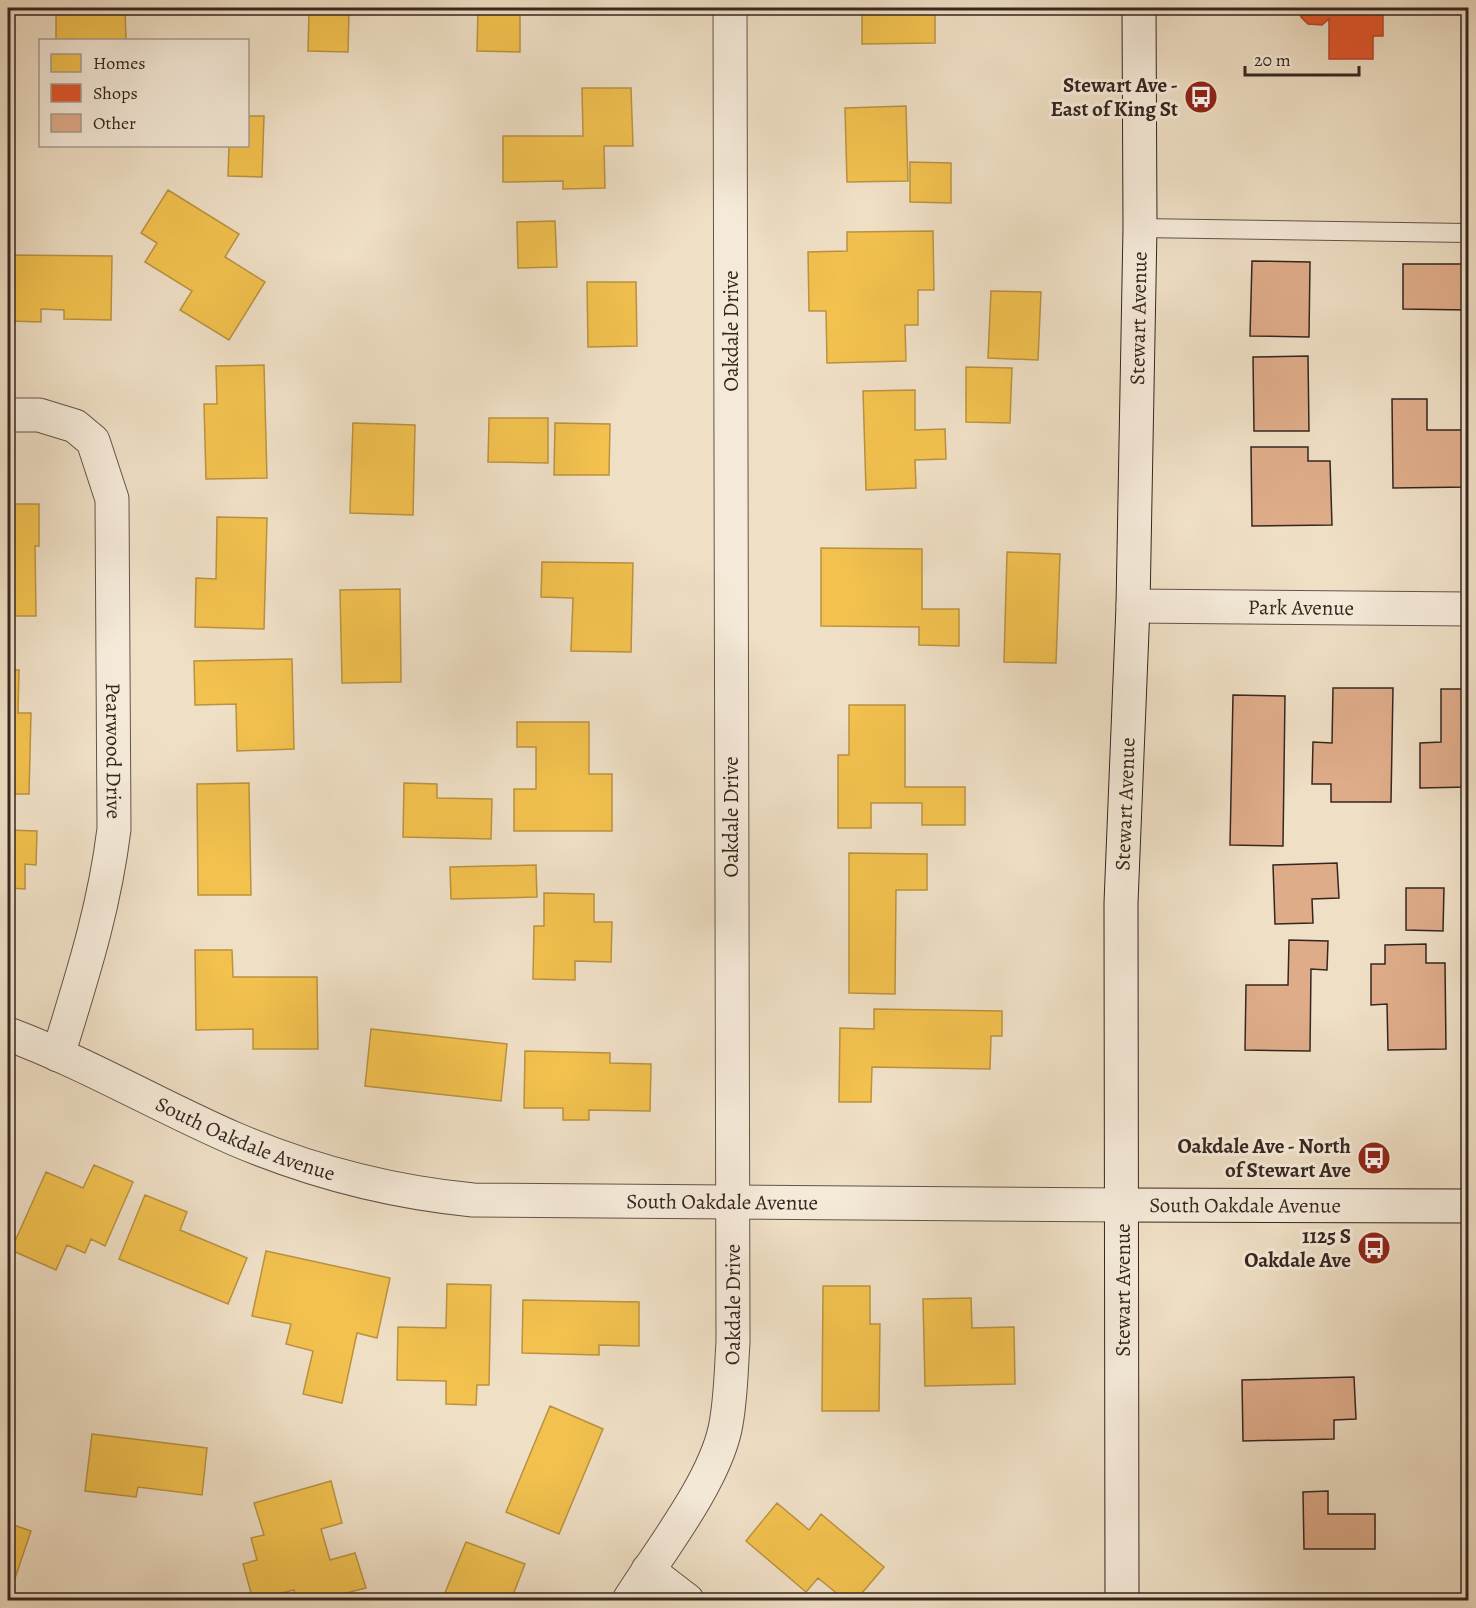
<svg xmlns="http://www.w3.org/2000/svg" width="1476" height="1608" viewBox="0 0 1476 1608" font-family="Alegreya,serif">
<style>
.homes{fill:#f2c14e;stroke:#ba9240;stroke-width:1.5}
.shops{fill:#e4572e;stroke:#b0482a;stroke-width:1.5}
.building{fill:#dfac8a;stroke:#362620;stroke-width:1.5}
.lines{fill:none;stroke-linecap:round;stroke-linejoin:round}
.lane-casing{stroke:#645449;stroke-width:20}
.street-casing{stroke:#645449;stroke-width:35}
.secondary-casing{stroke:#362620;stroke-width:35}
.lane{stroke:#f5ead9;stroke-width:18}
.street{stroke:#f5ead9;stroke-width:33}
.secondary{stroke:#f5ead9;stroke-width:33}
.labels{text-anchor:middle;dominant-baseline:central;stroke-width:6;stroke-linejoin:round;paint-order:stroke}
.poi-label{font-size:21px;font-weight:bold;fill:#362620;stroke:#f5ead9;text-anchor:end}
.street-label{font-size:21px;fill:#362620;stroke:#f5ead9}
</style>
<rect width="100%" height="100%" fill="#efdfc5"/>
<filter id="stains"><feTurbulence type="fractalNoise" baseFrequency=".00333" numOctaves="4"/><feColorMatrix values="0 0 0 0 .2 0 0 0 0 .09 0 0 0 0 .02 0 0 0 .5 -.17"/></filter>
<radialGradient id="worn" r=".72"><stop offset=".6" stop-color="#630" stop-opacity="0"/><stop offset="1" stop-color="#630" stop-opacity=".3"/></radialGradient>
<path class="homes" d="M125,8L126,40H56V9Z
M478,8H520V52L477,51Z
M935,9V43L862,44V10Z
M309,11L349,12L348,52L308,51Z
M582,88H631L633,146H604L605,188L563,189V181L503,182V136H583Z
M906,106L908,181L847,182L845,108Z
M248,116H264L262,177L228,176L229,146H248Z
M910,162L951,163V203L910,202Z
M168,190L239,234L225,257L265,282L229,340L180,310L192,291L145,262L157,243L141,233Z
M555,221L557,267L518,268L517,222Z
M933,231L934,290H918V325H905L906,361L827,363L826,311H809L808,252L847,251V232Z
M8,255L112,256L111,320L64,319V310L41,309V322L8,321Z
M587,282H636L637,346L588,347Z
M991,291L1041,292L1038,360L988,358Z
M264,365L267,478L206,479L204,404H217L216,366Z
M966,367L1012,368L1010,423L966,422Z
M915,390V430L945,429L946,459L915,460L916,488L866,490L863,391Z
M489,418H548V463L488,462Z
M353,423L415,425L413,515L350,513Z
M555,423L610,424L609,475H554Z
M8,504H39V546H35L36,616H8Z
M217,517L267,518L264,629L195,627L196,578L216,579Z
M821,548L922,549V609H959V646L919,645V627L821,626Z
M1007,552L1060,554L1056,663L1004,662Z
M542,562L633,563L631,652L571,651L573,598L541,597Z
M400,589L401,682L342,683L340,590Z
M292,659L294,749L237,751L236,704L195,705L194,661Z
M8,670H19L18,713H31L29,794H8Z
M849,705H905V787H965V825H922V803H871V828H838V755H849Z
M517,722H589V774H612V831H514V789H536V747H517Z
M249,783L251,895H198L197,784Z
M404,783L437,784V798L492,799L491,839L403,837Z
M8,830L37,831L36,865L25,864V889L8,888Z
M849,853L927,854V890H896L895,994L849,993Z
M536,865L537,897L451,899L450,867Z
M544,893L594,894V922H612L611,962L575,961V980L533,979L534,926H544Z
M195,950H232L233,977H317L318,1049H253V1029L196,1030Z
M874,1009L1002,1011V1036H991L990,1069L872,1067L871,1102H839L840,1028L874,1029Z
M371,1029L507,1044L501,1101L365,1086Z
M525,1051L610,1053V1063L651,1064L650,1111L589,1110V1120H563V1108H524Z
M94,1165L133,1182L105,1246L91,1239L85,1253L67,1245L56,1270L11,1250L46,1172L83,1188Z
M145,1195L187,1212L180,1230L247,1258L228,1304L119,1259Z
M266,1251L390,1278L377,1338L357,1333L342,1403L303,1394L313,1351L286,1344L291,1324L252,1316Z
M447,1284L491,1285L489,1385H477L476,1405L446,1404V1381L397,1380L398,1327L446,1328Z
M823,1286H870V1324H880L879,1411H822Z
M971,1298L972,1328L1014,1327L1015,1384L925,1386L923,1299Z
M523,1300L639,1302V1346L599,1345V1355L522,1353Z
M8,1343L12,1344L8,1386Z
M550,1406L603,1429L559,1534L506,1512Z
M92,1434L207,1448L202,1495L138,1487L136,1497L85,1491Z
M331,1481L342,1523L321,1529L330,1560L355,1553L366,1588L319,1600H297L294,1590L253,1600L243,1564L257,1560L251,1538L264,1535L254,1503Z
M777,1503L809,1530L821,1514L884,1567L856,1600H845L818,1578L806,1592L746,1541Z
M8,1523L31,1531L8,1599Z
M466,1542L525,1564L511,1600H442Z
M986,1595L989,1600H975Z"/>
<path class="shops" d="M1299,8H1383V36H1373V59H1329V19L1322,25L1308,24L1301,17Z"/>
<path class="building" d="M1252,261L1310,262L1309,337L1250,336Z
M1403,264H1468V310L1403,309Z
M1308,356L1309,431H1254L1253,357Z
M1392,399H1427V430H1467L1468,487L1393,488Z
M1251,447H1308V461H1330L1332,525L1252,526Z
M1333,688H1393L1391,802H1331V784H1312L1313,742L1332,743Z
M1441,689H1468V787L1420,788V743L1441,742Z
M1233,695L1285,696L1283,846L1230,845Z
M1337,863L1339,898L1312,899L1313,923L1275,924L1273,865Z
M1406,888H1444L1443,931L1406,930Z
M1289,940L1328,941L1327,970L1311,969L1310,1051L1245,1050L1246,985H1288Z
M1426,944V963H1445L1446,1049L1388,1050L1387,1004L1371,1005V964H1385V945Z
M1354,1377L1356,1419L1334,1420V1439L1243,1441L1242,1380Z
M1328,1491V1514H1375V1549H1304L1303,1492Z"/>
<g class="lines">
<defs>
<path id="lane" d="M1140,228L1468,233"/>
<g id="street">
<path id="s1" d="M8,415H39L75,426L93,441L112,499L114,829C104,910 82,977 58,1055"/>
<path id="s2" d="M1133,606L1468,609"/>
<path id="s3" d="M8,1034C86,1063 159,1106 235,1139C310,1171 391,1192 473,1200L1123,1205"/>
<path d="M648,1570L687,1600"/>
<path id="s4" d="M629,1600C659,1552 713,1484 725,1429C731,1401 731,1371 733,1342L730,8"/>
</g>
<g id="secondary">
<path id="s5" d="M1123,1205L1468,1206"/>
<path id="s6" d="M1122,1600L1121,903L1133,606L1140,228L1139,8"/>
</g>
</defs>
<use href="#lane" class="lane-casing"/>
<use href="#street" class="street-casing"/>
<use href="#secondary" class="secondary-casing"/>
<use href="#lane" class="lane"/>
<use href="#street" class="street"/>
<use href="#secondary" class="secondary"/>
</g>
<defs>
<symbol id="bus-disc" viewBox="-11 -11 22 22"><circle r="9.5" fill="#8f2418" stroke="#f5ead9"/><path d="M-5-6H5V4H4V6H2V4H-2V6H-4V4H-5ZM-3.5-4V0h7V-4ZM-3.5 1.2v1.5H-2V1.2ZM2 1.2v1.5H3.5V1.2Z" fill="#fff"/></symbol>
</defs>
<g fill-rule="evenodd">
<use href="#bus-disc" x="1182" y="78" width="38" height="38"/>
<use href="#bus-disc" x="1355" y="1139" width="38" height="38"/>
<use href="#bus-disc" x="1355" y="1229" width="38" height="38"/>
</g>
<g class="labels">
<g class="poi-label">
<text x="1178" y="85">Stewart Ave -<tspan x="1178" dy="24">East of King St</tspan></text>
<text x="1351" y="1146">Oakdale Ave - North<tspan x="1351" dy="24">of Stewart Ave</tspan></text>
<text x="1351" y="1236">1125 S<tspan x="1351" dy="24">Oakdale Ave</tspan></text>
</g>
<g class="street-label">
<text stroke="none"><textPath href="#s6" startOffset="1282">Stewart Avenue</textPath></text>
<text transform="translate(731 331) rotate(-90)">Oakdale Drive</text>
<text stroke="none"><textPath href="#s2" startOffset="168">Park Avenue</textPath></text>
<text stroke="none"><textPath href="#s1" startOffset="405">Pearwood Drive</textPath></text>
<text stroke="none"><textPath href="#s6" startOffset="796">Stewart Avenue</textPath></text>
<text transform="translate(731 817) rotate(-90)">Oakdale Drive</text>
<text stroke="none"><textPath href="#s3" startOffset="260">South Oakdale Avenue</textPath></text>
<text stroke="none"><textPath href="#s3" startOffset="746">South Oakdale Avenue</textPath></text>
<text stroke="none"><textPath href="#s5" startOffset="122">South Oakdale Avenue</textPath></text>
<text transform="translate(1123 1290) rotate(-90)">Stewart Avenue</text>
<text stroke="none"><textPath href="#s4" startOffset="322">Oakdale Drive</textPath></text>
</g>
</g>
<rect width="1476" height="1608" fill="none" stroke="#efdfc5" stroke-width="30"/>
<rect x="9" y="9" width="1458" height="1590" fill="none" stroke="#362620" stroke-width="3"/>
<rect x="15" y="15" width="1446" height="1578" fill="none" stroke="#362620" stroke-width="1.5"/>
<rect x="39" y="39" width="210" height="108" fill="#f5ead9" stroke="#a99c8f" stroke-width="1.5"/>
<rect x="51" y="54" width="30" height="18" fill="#f2c14e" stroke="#a99c8f" stroke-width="1.5"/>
<text x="93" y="69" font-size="18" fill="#362620">Homes</text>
<rect x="51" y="84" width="30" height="18" fill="#e4572e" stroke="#a99c8f" stroke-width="1.5"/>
<text x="93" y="99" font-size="18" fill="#362620">Shops</text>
<rect x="51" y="114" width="30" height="18" fill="#dfac8a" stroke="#a99c8f" stroke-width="1.5"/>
<text x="93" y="129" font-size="18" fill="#362620">Other</text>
<path d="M1245 66v9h114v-9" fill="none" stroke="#362620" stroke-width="3"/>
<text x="1254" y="66" font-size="18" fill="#362620" stroke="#f5ead9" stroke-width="4.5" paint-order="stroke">20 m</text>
<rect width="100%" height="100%" filter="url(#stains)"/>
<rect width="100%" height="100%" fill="url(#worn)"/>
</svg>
